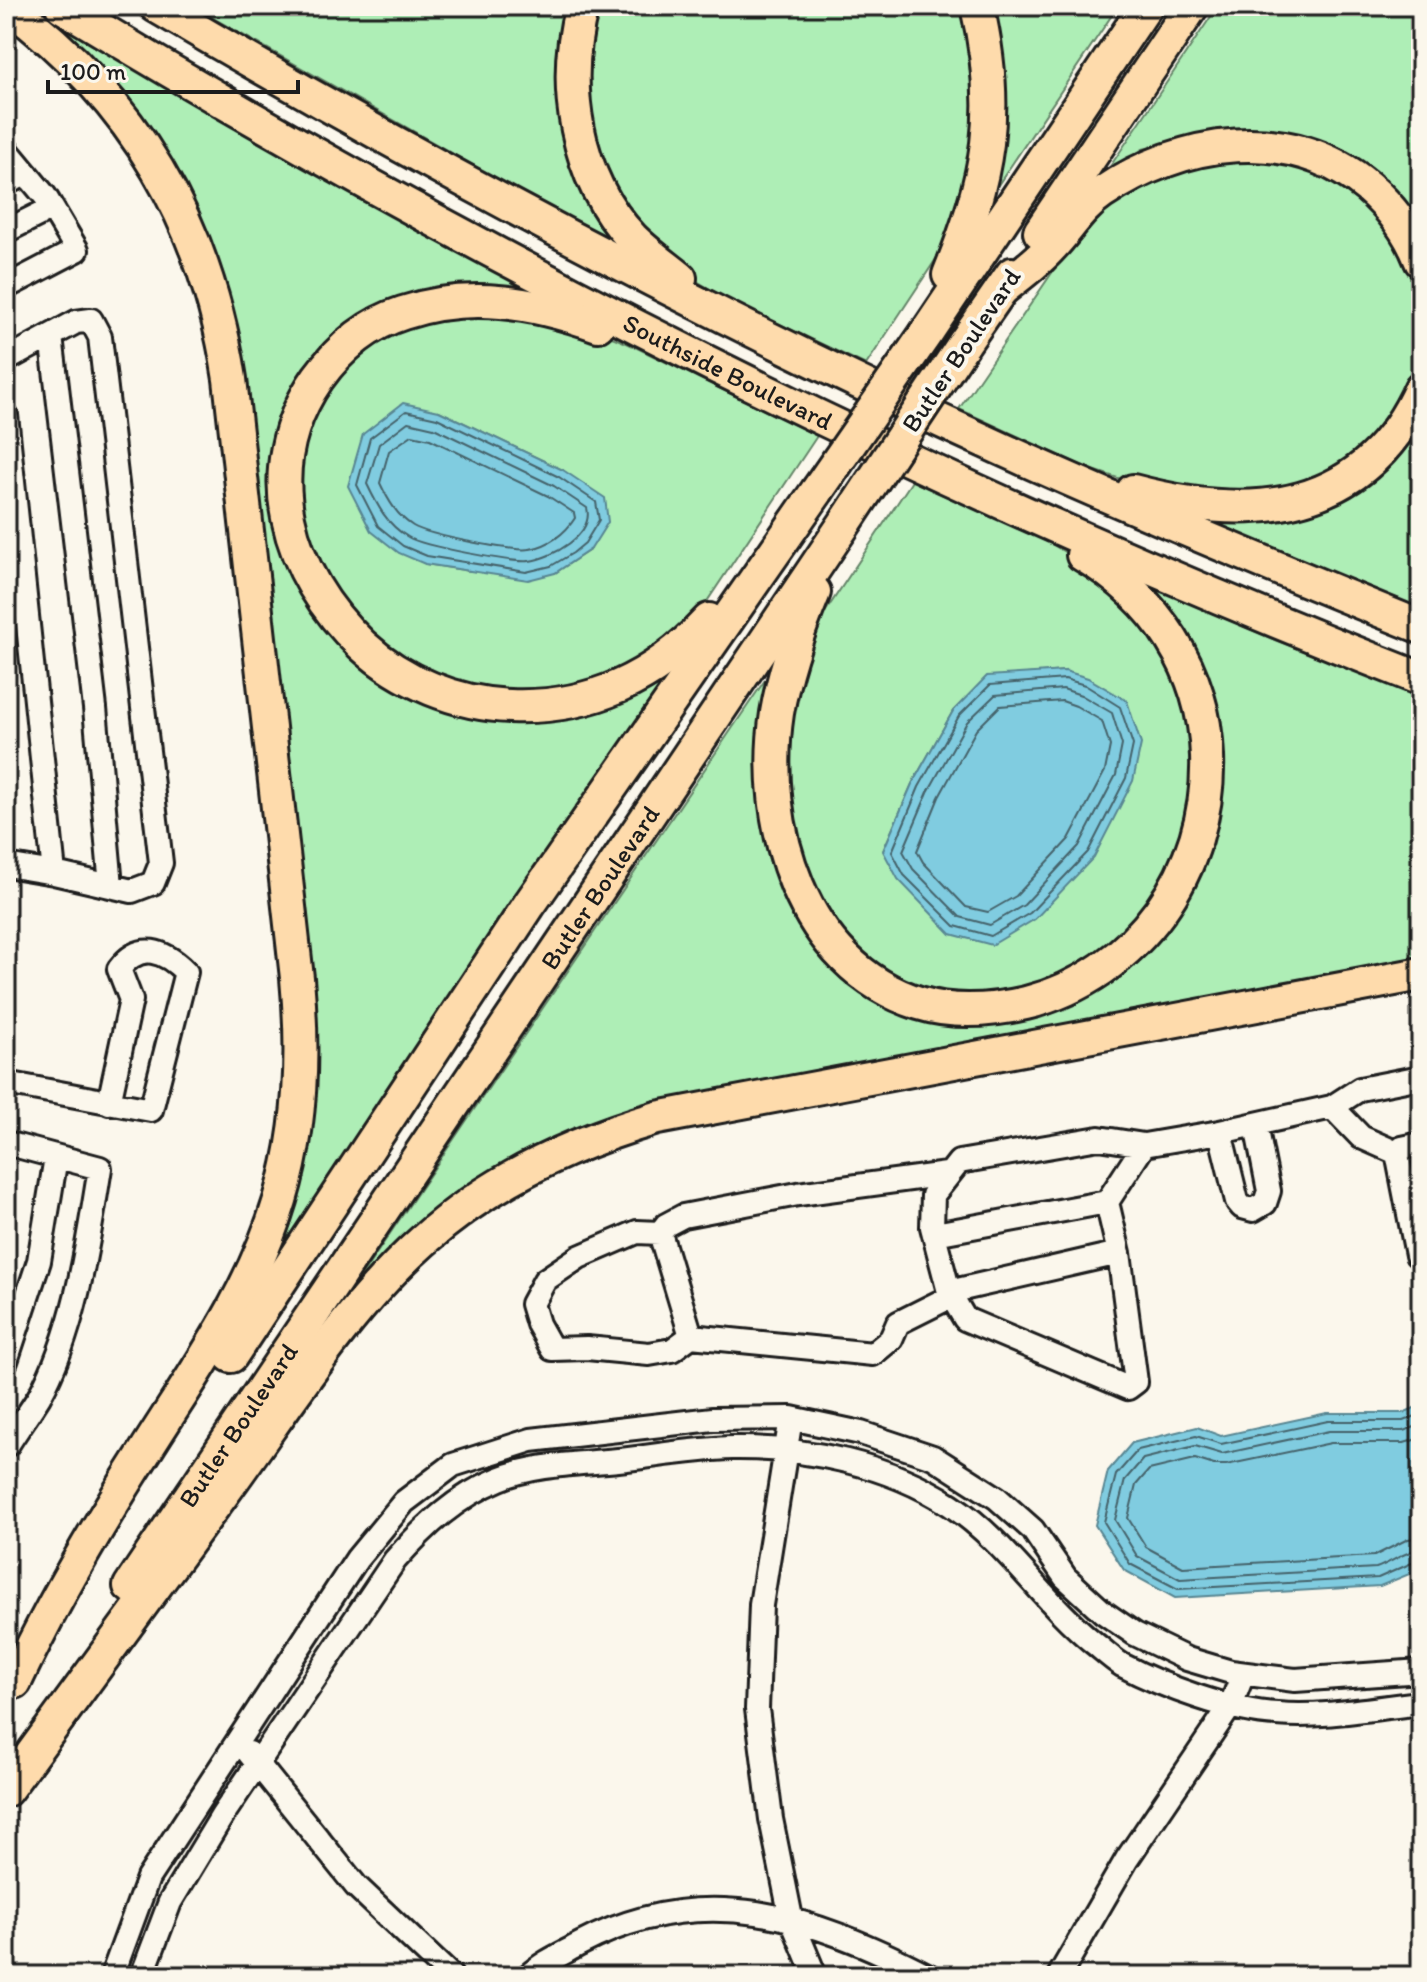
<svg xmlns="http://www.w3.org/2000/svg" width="1427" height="1982" viewBox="0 0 1427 1982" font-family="Itim,sans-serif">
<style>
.green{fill:#aeeeb6;stroke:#658569;stroke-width:2;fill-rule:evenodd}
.water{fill:#80cce0;stroke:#588692;stroke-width:2}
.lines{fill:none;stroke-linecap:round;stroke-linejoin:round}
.shore{stroke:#44626a;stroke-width:2}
.minor-casing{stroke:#1c1c1c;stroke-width:28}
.highway-casing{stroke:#1c1c1c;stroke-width:38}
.minor{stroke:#fbf7ec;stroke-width:22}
.highway{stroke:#fedbac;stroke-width:32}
.highway-bridge-casing{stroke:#1c1c1c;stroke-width:38;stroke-linecap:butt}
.highway-bridge{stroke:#fedbac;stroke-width:32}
.labels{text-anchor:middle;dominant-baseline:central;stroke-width:8;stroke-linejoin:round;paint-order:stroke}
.street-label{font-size:26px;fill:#1c1c1c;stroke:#fbf7ec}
</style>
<rect width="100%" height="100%" fill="#fbf7ec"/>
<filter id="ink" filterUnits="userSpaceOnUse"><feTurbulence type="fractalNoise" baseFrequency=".0125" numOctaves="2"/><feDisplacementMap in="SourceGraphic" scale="16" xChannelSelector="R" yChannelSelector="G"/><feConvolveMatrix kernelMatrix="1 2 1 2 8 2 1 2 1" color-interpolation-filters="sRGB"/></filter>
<g filter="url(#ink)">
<path class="green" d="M31,6L272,149L536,293L493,290L325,358L280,544L437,705L669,674L277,1259L273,1255L303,1136L219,290Z
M192,6H574L561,65L627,248L512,187Z
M587,6H970L980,45L972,175L942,250L866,365L727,299L695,280L640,235L589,147Z
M988,6H1118L992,194L1001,156L1004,107Z
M1218,6H1421V226L1396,192L1373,171L1175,142L1143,149L1105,174Z
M1249,156L1324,173L1371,204L1414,272L1421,298V358L1414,383L1360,459L1272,497L1127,481L1087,468L959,409L1075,239L1112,199L1183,165Z
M447,311L595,330L629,344L817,436L694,621L639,667L577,689L482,693L391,655L334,597L296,517L306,416L359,348ZM439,411L563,470L591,549L555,573L470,571L425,564Z
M1421,409V609L1198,519L1288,512Z
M912,481L1050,543L1105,577L1185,677L1197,811L1143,922L1046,987L962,1001L882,976L817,903L789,818L786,728L816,626ZM1065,671L883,851L912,784L953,711L987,677Z
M1146,584L1275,640L1421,696V964L607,1126L330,1322L765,680L767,679L768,747L802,907L935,1012L1104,975L1214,799Z"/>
<path class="water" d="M403,403L439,411L563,470L605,498L608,522L591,549L555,573L528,580L425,564L399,553L371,531L348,486L363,434Z
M1065,671L1088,678L1127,701L1141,744L1133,781L1094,857L1035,919L992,945L951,934L898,879L883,851L912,784L953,711L987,676Z
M1421,1405V1564L1412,1573L1380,1586L1175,1598L1124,1570L1095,1525L1108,1471L1132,1443L1197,1427L1221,1436L1327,1413H1403Z"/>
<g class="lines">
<path class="shore" d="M406,411L437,418L559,477L596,502L599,520L585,543L573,553L551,566L526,572L427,556L403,546L378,526L357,485L370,438Z
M408,422L434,428L554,486L587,508C594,535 552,558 529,561C513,563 422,546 408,537C387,525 377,505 367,484L379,444Z
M412,435L430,439L548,496L574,513L575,518C565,534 548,546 530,549C513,552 428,535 413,526C397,516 388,500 380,483L389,451Z
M1065,679L1085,685L1120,707L1133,745L1126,778L1088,852L1030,913L991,936L955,926L904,875L892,852L919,787L959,716L990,685Z
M1063,689L1081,695L1112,713L1122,745L1116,775L1079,846L1024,905L990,925L960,917L913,869L903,851L928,792L967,722L995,695Z
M1062,701L1076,706L1102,721L1110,746L1105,771L1069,839L1016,896L988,912L966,907L923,862L917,851L939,797L976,730L1000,706Z
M1421,1414L1403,1421H1328L1221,1444L1196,1436L1138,1450L1116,1475L1104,1522L1130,1564L1178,1589L1378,1578L1421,1559
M1421,1425L1403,1431H1329L1222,1454L1195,1446L1143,1459L1125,1480L1115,1520L1137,1556L1180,1579L1376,1568C1390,1563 1408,1550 1421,1549
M1421,1438L1404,1443H1331L1226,1465H1214L1195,1459L1149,1470L1136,1485L1128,1518L1146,1547L1183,1567L1374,1556L1408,1539L1421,1537"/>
<defs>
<path id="minor" d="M6,149L45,196L77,250L6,287
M6,183L27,174
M6,231L52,208
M51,336L95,708L111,886
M6,360L76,322L91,320L100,337L161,863L153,883L132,891L54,873
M6,415L54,873L6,865
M6,1083L151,1110L186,972C164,950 140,941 119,969L131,1000L109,1103
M1332,1107L1361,1137L1397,1153
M1220,1132L1237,1201L1242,1207L1253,1210L1265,1203L1269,1191L1256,1125
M6,1143L100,1168C88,1242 76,1330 39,1397C29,1413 18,1428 8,1444L6,1442
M1421,1144L1402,1148L1397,1153L1417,1255L1421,1254
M1144,1145L1107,1202L1119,1253L1136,1382L1128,1388L965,1319L949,1292L932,1227L933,1195L959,1162L1099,1138L1144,1145L1220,1132L1332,1107L1360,1089L1421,1077
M947,1174L798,1194L683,1216L666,1225L660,1233L691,1336L873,1354L891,1339L898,1323L952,1296
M660,1233L637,1232L579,1257L545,1280L532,1304L538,1324L552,1349L587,1348L649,1354L672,1350L691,1336
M935,1234L1107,1202
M949,1292L1119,1253
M6,1361L39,1261L56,1157
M791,1418L761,1605L757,1709L771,1819L791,1918L815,1976
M249,1753L356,1886L451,1976
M112,1976L148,1878L357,1559L404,1502L453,1465L531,1440L713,1419L791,1418L861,1433L933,1457L997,1498L1033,1530L1065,1577L1103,1612L1135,1634L1187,1659L1231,1672L1295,1680L1421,1671
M142,1976L170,1902L222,1816L395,1560C425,1526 456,1497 499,1479C535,1464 579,1464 618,1460C655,1456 694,1449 732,1448C805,1447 889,1464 951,1505C1007,1542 1042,1601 1094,1643C1103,1650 1112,1659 1122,1665C1162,1686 1232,1712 1277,1714C1324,1718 1374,1708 1421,1703
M528,1976C543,1962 562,1954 580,1944C703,1878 814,1917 929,1976
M1059,1976L1127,1859L1231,1705L1243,1674"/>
<g id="highway">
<path d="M8,6C134,100 206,223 230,379L297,978C304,1053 302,1128 280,1200C252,1293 197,1369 146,1450C98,1525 53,1601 15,1682"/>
<path id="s1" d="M62,6C495,269 950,495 1421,679"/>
<path d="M156,6C431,168 713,318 1004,450C1141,512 1281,570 1421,627"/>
<path d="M582,6C561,85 575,177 632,238C647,253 664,265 680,278"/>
<path d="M1040,232L1192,6"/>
<path d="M949,275C988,177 1002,112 977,6"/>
<path d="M1001,290C1018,276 1037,263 1052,246C1069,228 1081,207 1102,193C1182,139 1290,122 1368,187C1391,207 1410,233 1421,261"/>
<path d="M598,325C533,302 470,291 403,313C368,324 339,349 318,378C255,469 287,574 362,645C402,682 457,704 510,706C591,709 654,679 709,620"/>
<path d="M927,332L1146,6"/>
<path d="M963,345L1012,274"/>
<path d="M1133,491C1253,523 1365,514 1421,388"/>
<path d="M814,592C798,631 784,671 777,713C760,824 801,966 919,1003C954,1014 991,1011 1026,1003C1138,975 1211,869 1207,756C1204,669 1156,598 1083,555"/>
<path d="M231,1356L529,905L817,491"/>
<path id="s2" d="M130,1586L847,520"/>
<path d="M6,1790C79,1691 151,1591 224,1492C284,1410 347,1308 423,1241C491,1180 571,1143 657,1118L1421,974"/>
</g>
</defs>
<use href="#minor" class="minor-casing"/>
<use href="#highway" class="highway-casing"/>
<use href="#minor" class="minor"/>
<use href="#highway" class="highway"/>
<defs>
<path id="highway-bridge" d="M817,491L927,332
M847,520L963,345"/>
</defs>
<use href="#highway-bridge" class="highway-bridge-casing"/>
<use href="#highway-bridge" class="highway-bridge"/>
</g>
</g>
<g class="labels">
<g class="street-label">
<text transform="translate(961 350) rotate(-56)">Butler Boulevard</text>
<text stroke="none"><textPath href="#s1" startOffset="760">Southside Boulevard</textPath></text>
<text stroke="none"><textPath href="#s2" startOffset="842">Butler Boulevard</textPath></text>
<text stroke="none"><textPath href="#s2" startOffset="194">Butler Boulevard</textPath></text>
</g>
</g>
<rect width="1427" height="1982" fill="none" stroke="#fbf7ec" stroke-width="32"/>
<rect x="16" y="16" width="1395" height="1950" fill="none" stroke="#1c1c1c" stroke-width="3" filter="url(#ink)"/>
<path d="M48 80v12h250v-12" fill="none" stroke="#1c1c1c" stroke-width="4"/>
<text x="60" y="80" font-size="24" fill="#1c1c1c" stroke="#fbf7ec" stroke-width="6" paint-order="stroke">100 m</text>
</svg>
